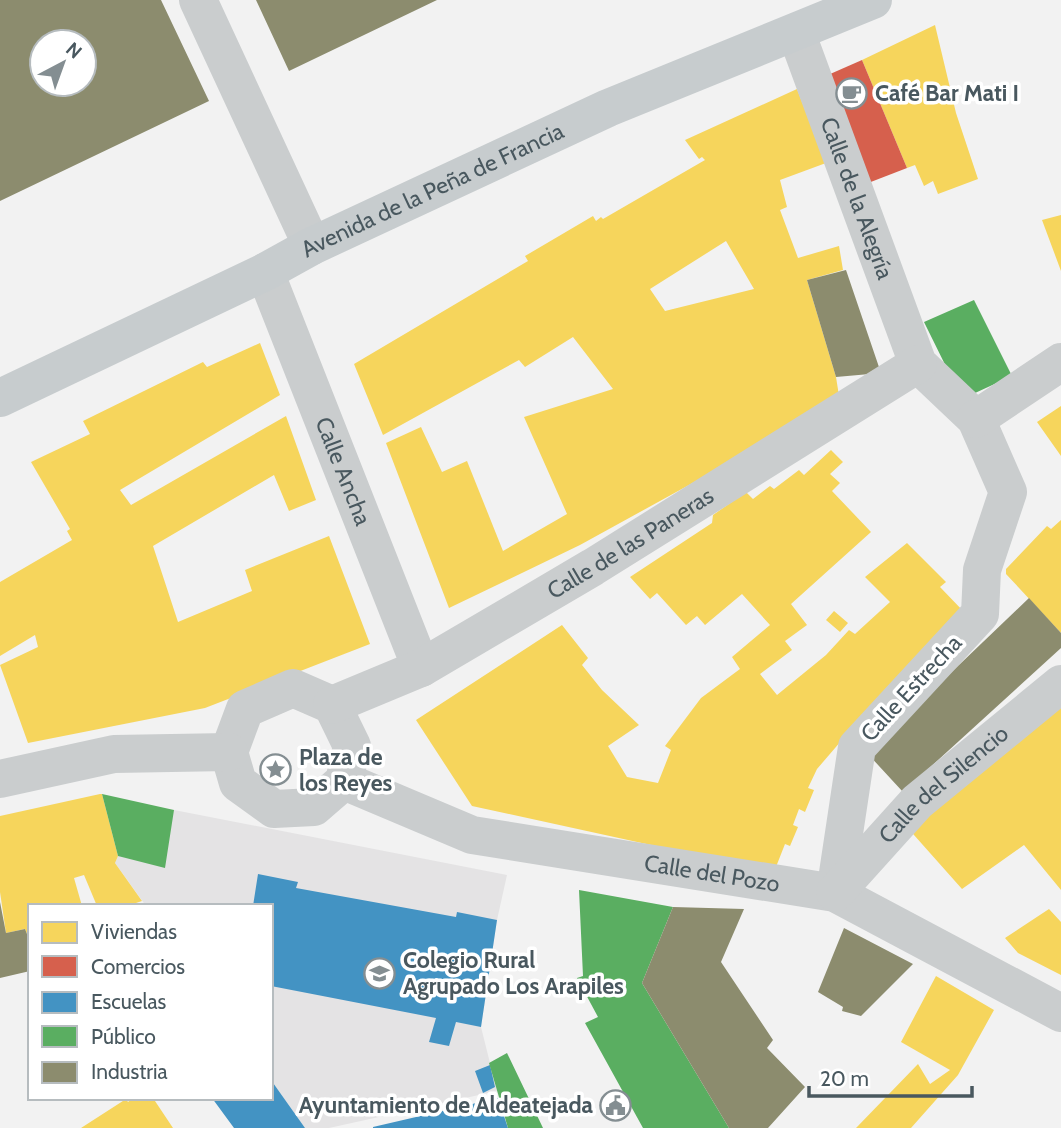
<svg xmlns="http://www.w3.org/2000/svg" width="1061" height="1128" viewBox="0 0 1061 1128" font-family="Cabin,sans-serif">
<style>
.education{fill:#e4e3e4}
.homes{fill:#f6d55c;fill-rule:evenodd}
.shops{fill:#d6604d}
.schools{fill:#4393c3}
.public{fill:#5aae61}
.industry{fill:#8c8c6e;fill-rule:evenodd}
.lines{fill:none;stroke-linecap:round;stroke-linejoin:round}
.minor{stroke:#cacdce;stroke-width:38}
.primary{stroke:#c7ccce;stroke-width:38}
.labels{text-anchor:middle;dominant-baseline:central;stroke-width:7;stroke-linejoin:round;paint-order:stroke}
.poi-label{font-size:23px;font-weight:bold;fill:#49585f;stroke:#fff;text-anchor:start}
.street-label{font-size:23px;fill:#49585f;stroke:#fff}
</style>
<rect width="100%" height="100%" fill="#f2f2f2"/>
<path class="education" d="M174,810L507,875L497,920L481,1027L497,1091L329,1128H305L271,1080V906H146L115,863L118,856Z"/>
<path class="homes" d="M935,25L956,113L978,179L938,194L933,181L924,186L915,165L907,168L862,60Z
M797,89L826,163L780,180L787,207L780,210L798,258L839,246L843,270L807,280L836,377L840,402L580,545L449,608L386,443L421,427L442,472L467,461L503,551L567,514L524,417L613,389L573,337L525,367L519,360L383,435L354,364L528,261L525,256L593,216L596,221L601,217L603,219L705,160L702,157L699,159L685,140ZM726,241L754,289L665,311L650,289Z
M1061,215V271L1042,220Z
M260,343L280,395L120,490L131,505L286,416L316,500L289,511L274,475L153,546L178,622L252,591L245,570L329,536L370,644L205,708L28,743L0,665L38,647L35,635L0,656V582L72,540L67,531L70,529L31,462L90,434L83,421L203,362L207,367Z
M1061,406V456L1037,422Z
M831,450L843,462L830,474L840,483L832,491L871,532L791,604L807,625L785,641L792,650L760,674L777,695L826,655L849,630L855,634L890,602L865,577L907,543L946,582L940,587L965,613L872,705L817,769L808,788L814,790L805,812L799,809L793,825L798,827L790,846L785,844L774,872L472,806L416,720L562,625L588,658L582,665L602,690L639,725L608,746L627,777L658,783L671,750L665,746L701,698L740,669L732,657L770,625L742,594L705,625L697,616L686,625L657,593L650,599L630,577L712,523L713,515L746,492L753,499L770,486L774,489L799,470L804,475Z
M1061,520V633L1006,574V569L1047,526L1051,529Z
M834,611L848,623L840,632L826,620Z
M1061,693V890L1024,845L962,889L906,826Z
M100,794H102L118,856L115,863L142,901L127,906H97L84,875L74,878L82,906H30V933L27,934L25,929L6,933L0,892V816Z
M1049,909L1061,922V975L1018,953L1005,938Z
M936,976L994,1010L958,1075L911,1128H856L918,1064L930,1084L950,1070L901,1042Z
M133,1098H153L173,1128H81L126,1099L128,1102Z"/>
<path class="shops" d="M862,60L907,168L863,185L821,78Z"/>
<path class="schools" d="M258,874L298,882L296,888L456,917L457,912L497,920L481,1027L456,1022L449,1046L429,1042L436,1018L271,986V906H253Z
M490,1065L495,1087L483,1093L475,1071Z
M271,1080L305,1128H234L212,1098H271Z
M498,1098L508,1128H373V1127Z"/>
<path class="public" d="M974,300L1012,376L962,399L924,322Z
M102,794L174,810L165,868L118,856Z
M579,890L673,907L642,983L729,1128H643L585,1023L598,1017L577,978L583,976Z
M507,1053L543,1128H508L489,1063Z"/>
<path class="industry" d="M0,0H161L209,101L0,201ZM42,42H84V84H42Z
M256,0H437L289,71Z
M846,270L881,373L836,377L807,280Z
M1029,598L1061,633V648L903,792L867,753Z
M0,902L6,933L25,929L27,934L30,933V971L0,978Z
M673,907L744,909L721,962L773,1040L767,1048L805,1087L768,1128H729L642,983Z
M844,928L913,964L861,1016L842,1011L843,1007L818,992Z"/>
<g class="lines">
<g class="minor">
<path d="M198,0L312,246"/>
<path id="s1" d="M796,32L918,364L976,419L1008,492L982,570L980,614L857,747L835,893"/>
<path id="s2" d="M265,272L421,668"/>
<path d="M976,419L1061,362"/>
<path d="M293,688L332,705L352,746L344,781L314,807L274,809L238,783L229,752L245,709Z"/>
<path id="s3" d="M332,705L421,668L593,567L918,364"/>
<path d="M0,779L114,754L229,752"/>
<path id="s4" d="M344,781L472,835L835,893L1061,1013"/>
<path id="s5" d="M835,893L917,802L1061,684"/>
</g>
<path class="primary" id="s6" d="M0,398L265,272L312,246L608,108L873,0"/>
</g>
<defs>
<symbol id="cafe-ring" viewBox="-11 -11 22 22"><circle r="9.5" fill="#fff" stroke="#848e92" stroke-width="1.5"/><path d="M-5.5-4.5H6V0H3Q3 3.5 0 3.5H-2.5Q-5.5 3.5-5.5 0ZM3-3.2v2h1.7v-2ZM-6 4.5H4V6H-6Z" fill="#848e92"/></symbol>
<symbol id="sight-ring" viewBox="-11 -11 22 22"><circle r="9.5" fill="#fff" stroke="#848e92" stroke-width="1.5"/><path d="M0-6L1.8-2.2L6-1.7L2.9 1.2L3.7 5.4L0 3.3L-3.7 5.4L-2.9 1.2L-6-1.7L-1.8-2.2Z" fill="#848e92"/></symbol>
<symbol id="school-ring" viewBox="-11 -11 22 22"><circle r="9.5" fill="#fff" stroke="#848e92" stroke-width="1.5"/><path d="M0-5L7-2L0 1L-7-2ZM-4 1L0 2.5L4 1V4Q0 6-4 4Z" fill="#848e92"/></symbol>
<symbol id="civic-ring" viewBox="-11 -11 22 22"><circle r="9.5" fill="#fff" stroke="#848e92" stroke-width="1.5"/><path d="M-.6-6.5H3V-4.5H.6V-3L4-1V1h2V6H-6V1h2V-1L-.6-3ZM-1.2 2.5V6h2.4V2.5Z" fill="#848e92"/></symbol>
</defs>
<g fill-rule="evenodd">
<use href="#cafe-ring" x="834" y="76" width="35" height="35"/>
<use href="#sight-ring" x="258" y="752" width="35" height="35"/>
<use href="#school-ring" x="362" y="956" width="35" height="35"/>
<use href="#civic-ring" x="598" y="1088" width="35" height="35"/>
</g>
<g class="labels">
<g class="poi-label">
<text x="875" y="93">Café Bar Mati I</text>
<text x="299" y="757">Plaza de<tspan x="299" dy="26">los Reyes</tspan></text>
<text x="403" y="960">Colegio Rural<tspan x="403" dy="26">Agrupado Los Arapiles</tspan></text>
<text x="593" y="1105" text-anchor="end">Ayuntamiento de Aldeatejada</text>
</g>
<g class="street-label">
<text stroke="none"><textPath href="#s6" startOffset="480">Avenida de la Peña de Francia</textPath></text>
<text stroke="none"><textPath href="#s1" startOffset="177">Calle de la Alegría</textPath></text>
<text stroke="none"><textPath href="#s2" startOffset="214">Calle Ancha</textPath></text>
<text stroke="none"><textPath href="#s3" startOffset="340">Calle de las Paneras</textPath></text>
<text transform="translate(911 688) rotate(-47)">Calle Estrecha</text>
<text stroke="none"><textPath href="#s5" startOffset="154">Calle del Silencio</textPath></text>
<text stroke="none"><textPath href="#s4" startOffset="382">Calle del Pozo</textPath></text>
</g>
</g>
<rect x="28" y="904" width="245" height="196" fill="#ffffff" stroke="#b6bcbf" stroke-width="2"/>
<rect x="42" y="922" width="35" height="21" fill="#f6d55c" stroke="#b6bcbf" stroke-width="2"/>
<text x="91" y="939" font-size="21" fill="#49585f">Viviendas</text>
<rect x="42" y="956" width="35" height="21" fill="#d6604d" stroke="#b6bcbf" stroke-width="2"/>
<text x="91" y="974" font-size="21" fill="#49585f">Comercios</text>
<rect x="42" y="992" width="35" height="21" fill="#4393c3" stroke="#b6bcbf" stroke-width="2"/>
<text x="91" y="1009" font-size="21" fill="#49585f">Escuelas</text>
<rect x="42" y="1026" width="35" height="21" fill="#5aae61" stroke="#b6bcbf" stroke-width="2"/>
<text x="91" y="1044" font-size="21" fill="#49585f">Público</text>
<rect x="42" y="1062" width="35" height="21" fill="#8c8c6e" stroke="#b6bcbf" stroke-width="2"/>
<text x="91" y="1079" font-size="21" fill="#49585f">Industria</text>
<g transform="translate(63 63) rotate(41)"><circle r="33" fill="#ffffff" stroke="#b6bcbf" stroke-width="2"/>
<path d="M0-5L12 26L0 18L-12 26Z" fill="#848e92"/>
<text y="-10" font-size="19" font-weight="bold" text-anchor="middle" fill="#49585f">N</text>
</g>
<path d="M809 1086v10h163v-10" fill="none" stroke="#49585f" stroke-width="3.5"/>
<text x="820" y="1086" font-size="21" fill="#49585f" stroke="#ffffff" stroke-width="5" paint-order="stroke">20 m</text>
</svg>
